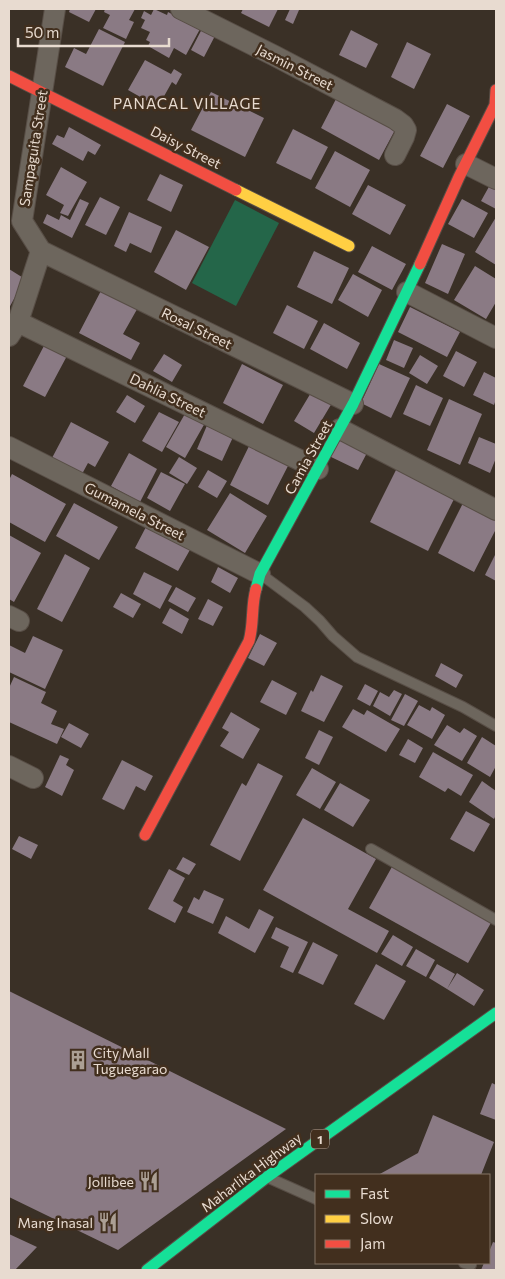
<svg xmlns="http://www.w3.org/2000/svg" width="505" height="1279" viewBox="0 0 505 1279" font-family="Commissioner,sans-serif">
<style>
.green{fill:#246649}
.building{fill:#8a7a84}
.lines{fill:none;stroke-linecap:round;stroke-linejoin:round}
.lane-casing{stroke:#584e46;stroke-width:12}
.street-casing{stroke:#584e46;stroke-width:22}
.fast-casing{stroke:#584e46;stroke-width:13}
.slow-casing{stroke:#584e46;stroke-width:13}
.jam-casing{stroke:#584e46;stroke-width:13}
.lane{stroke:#6d665d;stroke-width:10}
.street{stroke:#6d665d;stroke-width:20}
.fast{stroke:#16e098;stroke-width:11}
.slow{stroke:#ffcf43;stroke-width:11}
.jam{stroke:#f24e42;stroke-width:11}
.labels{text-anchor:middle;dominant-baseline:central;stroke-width:5;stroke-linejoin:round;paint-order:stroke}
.shield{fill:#422f1e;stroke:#b6a79b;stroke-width:1}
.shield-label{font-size:12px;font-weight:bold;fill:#e8dbd0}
.street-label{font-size:14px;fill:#e8dbd0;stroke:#422f1e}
.poi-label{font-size:14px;fill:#e8dbd0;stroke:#422f1e;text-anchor:end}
.neighbourhood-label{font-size:15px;letter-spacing:1px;fill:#e8dbd0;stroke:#422f1e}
</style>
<rect width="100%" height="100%" fill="#3a3026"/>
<path class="green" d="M235,200L279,223L236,306L192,283Z"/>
<path class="building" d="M70,9H96L89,22L69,12Z
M105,9H135L129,20L134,22L126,39L103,28L110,15L104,12Z
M154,9L167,15L168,12L200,29L186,55L174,48L169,58L148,46L150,42L146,40L150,32L141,28L145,20L141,18L144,11L151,15Z
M243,9H278L269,27L241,13Z
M290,9H296L299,10L293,24L285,20Z
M204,25L217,32L204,57L191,50Z
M99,29L125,42L103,86L65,67L74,48L86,54Z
M351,30L378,44L366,68L339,55Z
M407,42L431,54L414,89L391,77Z
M145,60L171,74L174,69L182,74L176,85L172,82L158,107L128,90Z
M211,92L264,118L245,157L191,130Z
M336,99L395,130L379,160L321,128Z
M447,104L470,116L443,168L420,156Z
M69,127L101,145L95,155L88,151L83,161L52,144L57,135L64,138Z
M293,129L328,147L311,180L276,163Z
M335,151L370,170L350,207L315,188Z
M61,167L87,182L68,216L60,213L64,205L46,195Z
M160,174L183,185L171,212L147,200Z
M491,183L496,186V209L481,201Z
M368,185L406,205L390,235L352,214Z
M100,197L120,207L106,235L85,225Z
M80,199L89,203L72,238L43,223L47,214L59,220L61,215L70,220Z
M462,199L488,213L474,238L448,224Z
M129,212L162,227L151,253L130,243L126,252L114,246Z
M496,217V265L475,252Z
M176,230L209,247L186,290L154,272Z
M442,244L465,254L448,294L425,283Z
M372,246L406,264L392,290L358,272Z
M314,251L349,268L332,304L297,287Z
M475,266L496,279V302L486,319L454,300Z
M9,269L25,279L9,308Z
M353,274L382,290L368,317L338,300Z
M104,285L140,304L123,334L140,343L131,360L79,333Z
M287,305L318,321L304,349L273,333Z
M410,307L460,332L447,357L398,332Z
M324,323L360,343L347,369L310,349Z
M394,340L413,348L404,368L386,360Z
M46,342L68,354L45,397L23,386Z
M456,351L477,362L464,387L443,376Z
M164,354L182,365L172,382L153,371Z
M420,355L438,366L427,384L409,373Z
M242,364L283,385L263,424L223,403Z
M379,364L410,378L391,418L361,403Z
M484,372L496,378V399L494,405L473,395Z
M416,385L443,398L430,426L403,414Z
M312,391L332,403L314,433L294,421Z
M127,395L145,406L135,423L116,412Z
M449,399L482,414L460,465L427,450Z
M159,412L179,422L162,452L142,441Z
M186,412L205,423L185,458L166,447Z
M71,422L109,442L95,467L88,463L82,474L52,458Z
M208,423L234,435L222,461L197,449Z
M340,434L369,449L358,470L329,456Z
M479,437L496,444V458L490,473L468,463Z
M251,442L290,462L268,505L230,485Z
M129,453L157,469L140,502L111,486Z
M179,457L197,468L187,484L169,473Z
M397,468L455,497L428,551L370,522Z
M208,470L227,481L217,498L198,487Z
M161,472L185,484L170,511L147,498Z
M12,474L66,504L45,542L9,522V480Z
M230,493L267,516L245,553L207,530Z
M465,499L496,515V529L474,572L438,553Z
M74,503L118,527L99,560L56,536Z
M147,525L191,548L178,571L135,548Z
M9,535L41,553L14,602L9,599Z
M496,553V581L485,575Z
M65,554L90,568L62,622L37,609Z
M218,567L238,578L230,593L211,582Z
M144,572L172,586L160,609L133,594Z
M176,587L196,598L188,612L168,601Z
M121,593L141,604L133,618L113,607Z
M208,599L223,607L213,626L198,619Z
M170,608L189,619L182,634L162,623Z
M260,634L277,643L264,666L248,658Z
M33,636L63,650L45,689L9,672V645L25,653Z
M441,663L463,675L456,688L435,676Z
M321,675L343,686L324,722L301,711L311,690L313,692Z
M14,677L46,692L41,703L57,711L51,724L64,729L57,744L9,722V688Z
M272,680L297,693L286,715L260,702Z
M365,684L378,691L370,706L357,699Z
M394,690L402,694L390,716L373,706L380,692L389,697Z
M405,694L418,701L404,726L391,720Z
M419,705L430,711L432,707L445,715L432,739L407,725Z
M353,709L364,715L367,710L400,729L386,752L342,727Z
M231,712L260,729L243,759L220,746L229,732L222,728Z
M69,723L89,734L81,748L61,737Z
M447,725L460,733L464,728L477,736L462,761L434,745Z
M319,730L333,737L319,765L305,758Z
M482,737L496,746V766L490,777L467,763Z
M408,739L423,748L415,763L399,755Z
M433,752L473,775L461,796L448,788L445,792L419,777Z
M60,755L69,759L66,765L74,770L62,796L45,787Z
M122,760L153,776L145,791L136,786L124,810L102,799Z
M258,763L283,776L240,861L210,845L242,783L246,786Z
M312,768L336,782L320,809L296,795Z
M482,781L496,791V815L494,819L469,802Z
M340,783L370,800L353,827L324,810Z
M466,811L490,824L474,852L450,839Z
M303,818L376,859L348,909L389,931L377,953L263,890Z
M19,836L38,845L31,859L12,849Z
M183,857L196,864L189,875L176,869Z
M393,865L492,921L468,963L369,908Z
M169,869L185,878L173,901L183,907L175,923L148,909Z
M204,890L224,899L213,924L187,912L194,897L199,900Z
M259,909L274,917L255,953L218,933L226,916L249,929Z
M276,927L308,942L293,973L280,967L289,947L271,938Z
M393,935L413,947L402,966L381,954Z
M313,942L338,955L323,985L298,973Z
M416,949L435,960L426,977L406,966Z
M376,964L406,981L384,1020L354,1004Z
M437,964L455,974L447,989L429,978Z
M457,973L484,990L474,1006L447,989Z
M9,991L286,1129L118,1250L9,1197Z
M492,1083L496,1085V1120L480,1114Z
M433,1115L494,1142L481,1175H378L418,1153Z
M9,1234L37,1247L15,1270H9Z
M493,1242L496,1243V1270H481L484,1263H489V1252Z"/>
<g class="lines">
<defs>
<path id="lane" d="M262,575L305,607L320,621L333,636L357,657L463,707L496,726
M371,849L496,920
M269,1178L316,1199
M464,1263L471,1265"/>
<path id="street" d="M181,9L275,56L395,119L403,125L406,130L404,137L395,155
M466,164L496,179
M41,251L353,404
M407,292L496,338
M18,322L318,469
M9,336L18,322L41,251L22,221L55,9
M340,429L496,510
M9,447L260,574
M9,616L19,621
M9,766L33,778"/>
<path id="fast" d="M256,589L260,574L353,404L420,264
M147,1270L267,1177L496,1013"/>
<path id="slow" d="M236,190L349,246"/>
<path id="jam" d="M9,76L236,190
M420,264L459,177L495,105L496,90
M145,835L249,641C254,624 251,606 256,589"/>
</defs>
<use href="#lane" class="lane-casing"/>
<use href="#street" class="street-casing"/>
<use href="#fast" class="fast-casing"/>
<use href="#slow" class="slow-casing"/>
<use href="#jam" class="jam-casing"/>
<use href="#lane" class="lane"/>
<use href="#street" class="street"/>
<use href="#fast" class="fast"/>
<use href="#slow" class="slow"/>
<use href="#jam" class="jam"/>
</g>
<defs>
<symbol id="building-bare" viewBox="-9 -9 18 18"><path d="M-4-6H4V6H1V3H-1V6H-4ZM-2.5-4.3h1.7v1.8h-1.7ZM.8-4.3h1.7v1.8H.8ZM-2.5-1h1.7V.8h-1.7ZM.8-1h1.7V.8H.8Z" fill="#ab9f94" stroke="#422f1e" stroke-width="2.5" paint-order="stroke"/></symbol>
<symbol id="restaurant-bare" viewBox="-9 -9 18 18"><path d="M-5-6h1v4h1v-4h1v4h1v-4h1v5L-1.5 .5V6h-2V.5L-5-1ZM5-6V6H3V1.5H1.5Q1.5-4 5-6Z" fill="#ab9f94" stroke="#422f1e" stroke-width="2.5" paint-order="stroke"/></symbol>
</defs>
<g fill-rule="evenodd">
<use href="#building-bare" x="64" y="1046" width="28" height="28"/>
<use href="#restaurant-bare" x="135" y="1167" width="28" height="28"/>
<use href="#restaurant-bare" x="94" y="1208" width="28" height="28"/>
</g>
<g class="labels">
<rect class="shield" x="311" y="1129.5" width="18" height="19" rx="4"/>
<g class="shield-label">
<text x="320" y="1139">1</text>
</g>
<g class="street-label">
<text transform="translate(295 67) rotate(27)">Jasmin Street</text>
<text transform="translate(186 147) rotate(27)">Daisy Street</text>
<text transform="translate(33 148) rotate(-81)">Sampaguita Street</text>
<text transform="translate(197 328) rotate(26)">Rosal Street</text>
<text transform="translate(168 395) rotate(26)">Dahlia Street</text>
<text transform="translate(308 457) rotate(-61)">Camia Street</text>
<text transform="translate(135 511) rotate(27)">Gumamela Street</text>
<text transform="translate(251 1172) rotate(-37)">Maharlika Highway</text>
</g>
<g class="poi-label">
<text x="93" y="1052" text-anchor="start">City Mall<tspan x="93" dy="16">Tuguegarao</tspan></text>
<text x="134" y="1181">Jollibee</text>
<text x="93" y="1222">Mang Inasal</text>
</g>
<g class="neighbourhood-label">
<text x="187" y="103">PANACAL VILLAGE</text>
</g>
</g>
<rect width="505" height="1279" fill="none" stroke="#e8dbd0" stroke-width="20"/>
<rect x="315" y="1174" width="175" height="90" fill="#422f1e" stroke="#847465"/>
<rect x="325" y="1190" width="25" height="8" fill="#16e098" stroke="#847465"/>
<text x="360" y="1199" font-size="15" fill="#e8dbd0">Fast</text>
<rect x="325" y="1215" width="25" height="8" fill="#ffcf43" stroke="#847465"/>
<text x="360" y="1224" font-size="15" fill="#e8dbd0">Slow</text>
<rect x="325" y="1240" width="25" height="8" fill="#f24e42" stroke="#847465"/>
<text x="360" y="1249" font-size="15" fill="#e8dbd0">Jam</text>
<path d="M18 38v8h151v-8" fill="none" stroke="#e8dbd0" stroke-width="2.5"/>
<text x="25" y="38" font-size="15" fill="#e8dbd0" stroke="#422f1e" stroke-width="4" paint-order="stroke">50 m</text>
</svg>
